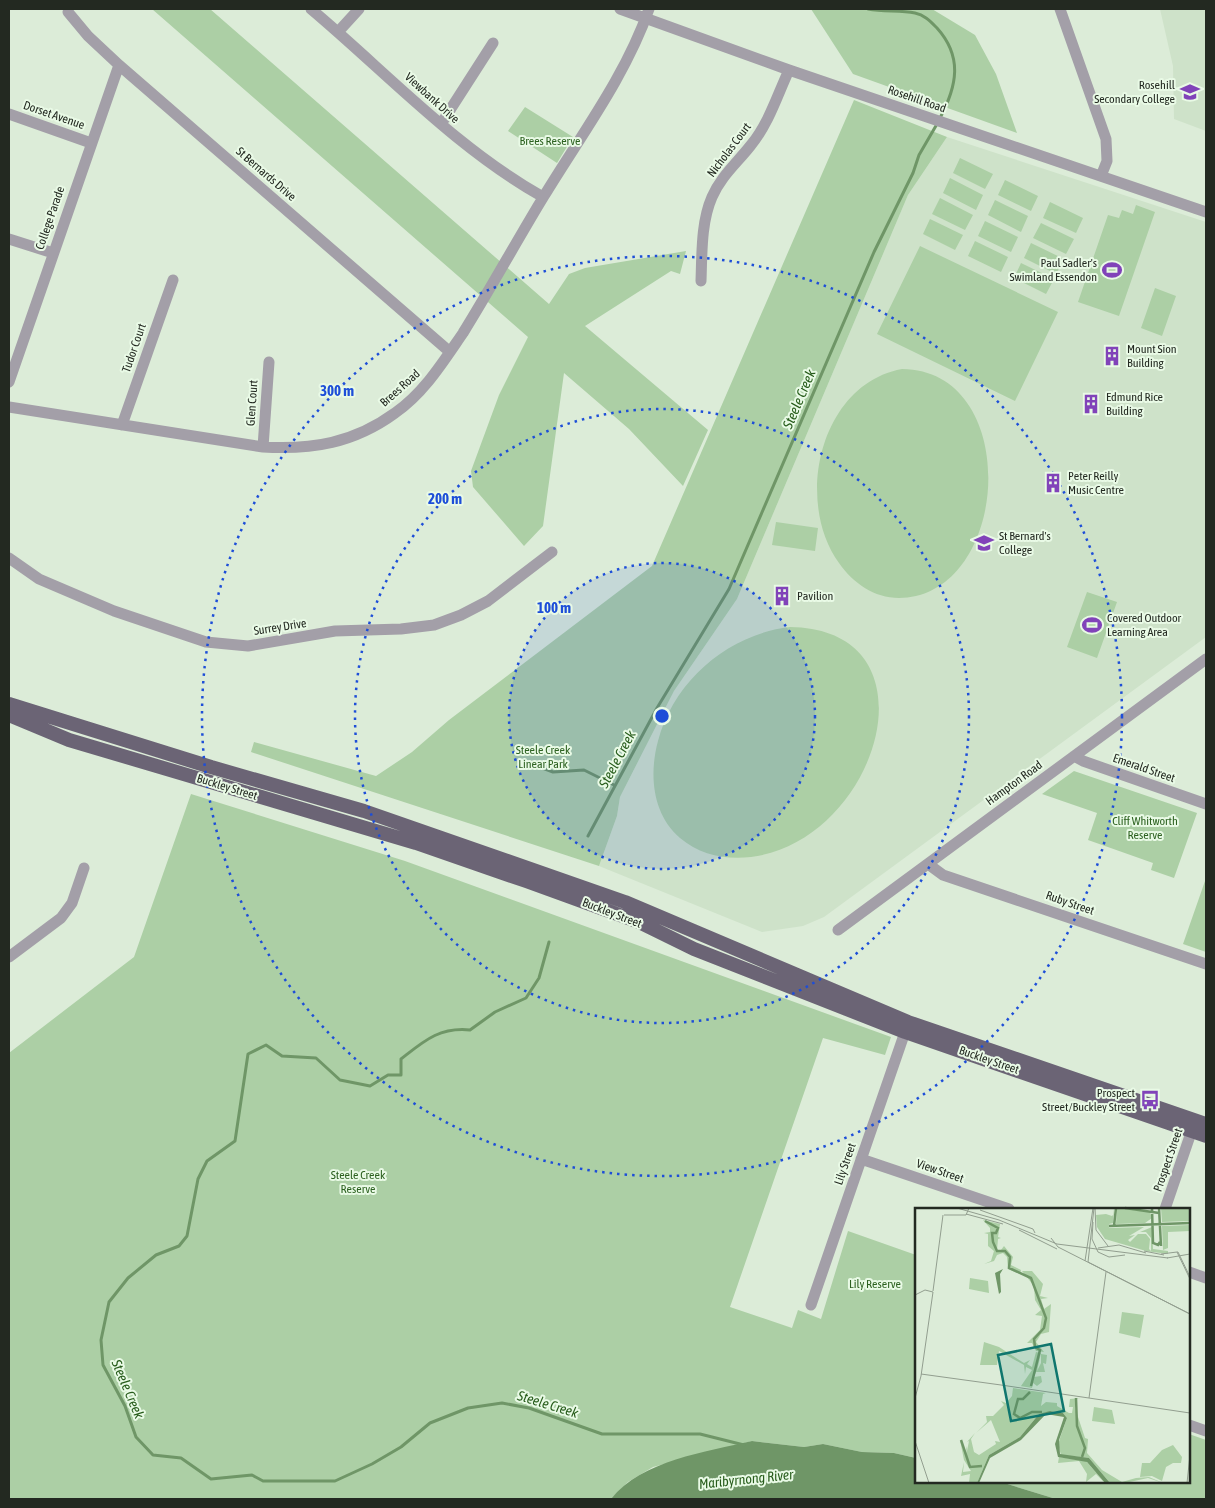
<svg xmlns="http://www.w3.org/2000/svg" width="1215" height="1508" viewBox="0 0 1215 1508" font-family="'Asap Condensed',sans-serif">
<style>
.built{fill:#cee2c9}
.green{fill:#accfa5}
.water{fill:#6f9667}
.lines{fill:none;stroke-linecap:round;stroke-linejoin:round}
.stream{stroke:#6f9667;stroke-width:3}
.minor{stroke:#a39fa8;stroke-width:11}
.major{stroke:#6b6475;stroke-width:14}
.ring{fill:none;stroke:#1d4ed8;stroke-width:2.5;stroke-dasharray:2.5 5}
.labels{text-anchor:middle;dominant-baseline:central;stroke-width:4;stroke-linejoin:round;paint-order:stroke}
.poi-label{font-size:12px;fill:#232921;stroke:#e9fae6;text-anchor:start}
.street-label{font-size:12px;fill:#232921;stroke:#e9fae6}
.park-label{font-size:12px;fill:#2c6120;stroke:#e9fae6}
.water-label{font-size:14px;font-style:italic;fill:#275c1b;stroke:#e9fae6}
.inset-river{fill:none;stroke:#6f9667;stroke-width:2.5}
.inset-road{fill:none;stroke:#929e8f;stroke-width:1}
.view{fill:#0f766e;fill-opacity:0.15;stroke:#0f766e;stroke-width:2.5}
.inset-edge{fill:none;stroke:#232921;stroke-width:2.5}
.centre{fill:#1d4ed8;stroke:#e9fae6;stroke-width:2.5}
.ring-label{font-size:15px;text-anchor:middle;font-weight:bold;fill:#1d4ed8;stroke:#e9fae6;stroke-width:4;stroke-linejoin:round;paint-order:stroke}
</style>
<rect width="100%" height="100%" fill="#dcecd8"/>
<path class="built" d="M1160,9H1206V131L1174,119L1173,66Z
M947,137L1206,222V637L824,917L803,926L762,932L599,866L617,816L620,797L674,691L737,599L908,195Z"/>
<path class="green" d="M152,9H210L549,304L569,274L585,268L686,251L680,274L671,271L585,326L708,430L683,486L629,429L564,373L543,526L524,546L473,487L471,471L499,395L528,337Z
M811,9H932L975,35L996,74L1017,133L853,74Z
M854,100L947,137L908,195L737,599L674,691L620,797L617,816L599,866L251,752L254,742L376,776L412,752L449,720L652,566Z
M525,107L573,137L557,163L508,131Z
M960,158L993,174L985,189L953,173Z
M950,178L983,195L976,210L943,193Z
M1005,180L1038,196L1031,211L998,195Z
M940,198L973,215L965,230L932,214Z
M995,200L1028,216L1021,232L988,215Z
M1050,202L1083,218L1076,233L1043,218Z
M1136,205L1155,212L1119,316L1078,302L1108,215L1119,218L1122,210L1133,214Z
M930,219L963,235L955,250L923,234Z
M985,221L1018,237L1011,252L978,236Z
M1041,223L1074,239L1066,254L1033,238Z
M975,241L1008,257L1001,272L968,256Z
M1031,243L1064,259L1056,274L1024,258Z
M920,246L1058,312L1015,401L877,334Z
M1021,263L1054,279L1046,294L1014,278Z
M1155,288L1176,296L1162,336L1141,328Z
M902,369C1024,370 1011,597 899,598C874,598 853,583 839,563C794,501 820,384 902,369Z
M776,522L818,528L815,551L772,545Z
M1087,592L1117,602L1097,658L1067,647Z
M790,627C942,629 879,841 751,857C726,860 700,855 680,838C652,814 649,774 658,741C674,680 729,634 790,627Z
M1074,771L1197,813L1174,878L1151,870L1153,863L1088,840L1097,813L1042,794Z
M191,794L405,861L891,1037L885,1055L823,1038L730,1307L792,1328L798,1310L821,1319L848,1231L916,1255V1458L894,1453L862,1452L823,1444L804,1447L752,1441L653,1467L628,1482L611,1499H9V1053L134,957Z
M1205,881L1206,882V952L1183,944Z
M1189,1434L1206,1440V1499H1056L1001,1482H1189Z"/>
<path class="water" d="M752,1441L804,1447L823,1444L862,1452L894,1453L916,1458V1482H1001L1056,1499H611C642,1460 706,1452 752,1441Z"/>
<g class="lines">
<path class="stream" d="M868,9C884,12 900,10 915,13C925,15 931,22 937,28C963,57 957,86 940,118
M537,766L553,772L584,770L614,785
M588,836L657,708L729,589L874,252L913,173L919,155L937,124
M549,942L539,978L526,998L495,1012L470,1030C439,1027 424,1041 401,1059V1075H388L370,1086L340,1080L316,1058L282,1056L266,1045L248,1054L235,1141L207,1161L198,1179L187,1236L179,1246L156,1255L128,1278L109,1302L101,1340L103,1365L125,1406L136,1437L153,1455L181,1458L211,1479L252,1475L263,1481H335L372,1464L401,1447L430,1423L468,1408L502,1403L529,1408L602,1434H700L744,1445"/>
<path class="minor" d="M311,9C387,73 456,148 543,197
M620,9L789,70L1206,212
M1060,9L1106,139L1107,161L1101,176
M68,12L88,36L119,65L450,352
M338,32L359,9
M9,114L91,143
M441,124L493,43
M9,239L53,253
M701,281C702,254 701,222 712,197C721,176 737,163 751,145C769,123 777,96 789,70
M9,382L119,65
M9,407L263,447C312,450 354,443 395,413C424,393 443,362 463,333C491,288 516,242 544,196C581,135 625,77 649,9
M122,425L173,280
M263,447L269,362
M9,558L39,579L114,611L206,642L248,646L335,631L401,629L434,625L461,615L488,601L552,552
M1074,756L1083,761L1206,804
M928,864L943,875L1206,964
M838,930L1206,659
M9,957L61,918L72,903L84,868
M861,1159L1009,1209
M1165,1209L1194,1124
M1189,1272L1206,1278
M811,1305L905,1032
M1189,1425L1206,1431"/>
<path class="major" d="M9,704L211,767L364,811L625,902L908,1022L1206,1124
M9,715L69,740L416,843L526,881L639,922L694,949L905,1032L1206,1136"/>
</g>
<circle cx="662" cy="716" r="153" fill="#1d4ed8" fill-opacity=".12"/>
<g class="ring">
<circle cx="662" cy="716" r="153"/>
<circle cx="662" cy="716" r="307"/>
<circle cx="662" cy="716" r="460"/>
</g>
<defs>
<symbol id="school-bare" viewBox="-9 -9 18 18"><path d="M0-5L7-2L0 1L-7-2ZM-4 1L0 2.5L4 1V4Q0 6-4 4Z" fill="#8143b9" stroke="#e9fae6" stroke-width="2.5" paint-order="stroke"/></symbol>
<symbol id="stadium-bare" viewBox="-9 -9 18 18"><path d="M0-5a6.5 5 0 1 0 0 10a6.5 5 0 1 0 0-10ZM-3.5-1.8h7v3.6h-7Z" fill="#8143b9" stroke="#e9fae6" stroke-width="2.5" paint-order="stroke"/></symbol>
<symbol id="building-bare" viewBox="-9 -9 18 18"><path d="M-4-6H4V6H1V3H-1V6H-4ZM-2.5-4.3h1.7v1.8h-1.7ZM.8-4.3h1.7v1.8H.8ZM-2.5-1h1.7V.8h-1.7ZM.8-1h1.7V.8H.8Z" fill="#8143b9" stroke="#e9fae6" stroke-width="2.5" paint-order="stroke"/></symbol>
<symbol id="bus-bare" viewBox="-9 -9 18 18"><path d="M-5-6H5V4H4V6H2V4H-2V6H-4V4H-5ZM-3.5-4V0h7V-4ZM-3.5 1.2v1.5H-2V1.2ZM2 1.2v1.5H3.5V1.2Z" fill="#8143b9" stroke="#e9fae6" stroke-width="2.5" paint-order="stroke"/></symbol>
</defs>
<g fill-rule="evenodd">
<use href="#school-bare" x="1176" y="78" width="28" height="28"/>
<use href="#stadium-bare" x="1098" y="256" width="28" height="28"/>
<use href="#building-bare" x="1098" y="342" width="28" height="28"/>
<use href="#building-bare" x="1077" y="390" width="28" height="28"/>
<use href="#building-bare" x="1039" y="469" width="28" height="28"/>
<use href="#school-bare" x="970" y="529" width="28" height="28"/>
<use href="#building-bare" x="768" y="582" width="28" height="28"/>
<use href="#stadium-bare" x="1078" y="611" width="28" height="28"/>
<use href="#bus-bare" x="1136" y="1086" width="28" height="28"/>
</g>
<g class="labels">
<g class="poi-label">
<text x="1175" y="85" text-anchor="end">Rosehill<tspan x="1175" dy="14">Secondary College</tspan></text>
<text x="1097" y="263" text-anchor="end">Paul Sadler's<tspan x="1097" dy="14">Swimland Essendon</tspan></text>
<text x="1127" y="349">Mount Sion<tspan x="1127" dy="14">Building</tspan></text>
<text x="1106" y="397">Edmund Rice<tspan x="1106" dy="14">Building</tspan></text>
<text x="1068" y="476">Peter Reilly<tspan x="1068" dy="14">Music Centre</tspan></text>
<text x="999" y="536">St Bernard's<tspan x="999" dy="14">College</tspan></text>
<text x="797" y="596">Pavilion</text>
<text x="1107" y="618">Covered Outdoor<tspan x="1107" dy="14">Learning Area</tspan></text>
<text x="1135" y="1093" text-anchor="end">Prospect<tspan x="1135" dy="14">Street/Buckley Street</tspan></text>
</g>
<g class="street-label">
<text transform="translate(432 98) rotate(42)">Viewbank Drive</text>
<text transform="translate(917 99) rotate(19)">Rosehill Road</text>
<text transform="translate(54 115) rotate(19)">Dorset Avenue</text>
<text transform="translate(729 150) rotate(-53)">Nicholas Court</text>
<text transform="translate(266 174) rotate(41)">St Bernards Drive</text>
<text transform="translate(50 218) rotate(-71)">College Parade</text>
<text transform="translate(134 348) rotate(-71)">Tudor Court</text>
<text transform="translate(400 388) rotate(-42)">Brees Road</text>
<text transform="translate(252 403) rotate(-86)">Glen Court</text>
<text transform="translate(280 627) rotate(-9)">Surrey Drive</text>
<text transform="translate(1144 768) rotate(19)">Emerald Street</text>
<text transform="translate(1014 783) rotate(-36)">Hampton Road</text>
<text transform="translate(227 787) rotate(17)">Buckley Street</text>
<text transform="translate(1070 903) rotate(19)">Ruby Street</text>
<text transform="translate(612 913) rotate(21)">Buckley Street</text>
<text transform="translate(989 1060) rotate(19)">Buckley Street</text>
<text transform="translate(1168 1160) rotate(-71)">Prospect Street</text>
<text transform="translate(845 1164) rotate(-71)">Lily Street</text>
<text transform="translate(940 1171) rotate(19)">View Street</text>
</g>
<g class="park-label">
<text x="550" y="141">Brees Reserve</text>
<text x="543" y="750">Steele Creek<tspan x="543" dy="14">Linear Park</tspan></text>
<text x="1145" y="821">Cliff Whitworth<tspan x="1145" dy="14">Reserve</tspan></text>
<text x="358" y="1175">Steele Creek<tspan x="358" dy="14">Reserve</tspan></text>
<text x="875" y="1284">Lily Reserve</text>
</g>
<g class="water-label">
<text transform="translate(799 399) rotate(-67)">Steele Creek</text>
<text transform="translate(617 759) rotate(-62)">Steele Creek</text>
<text transform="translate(128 1389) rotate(67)">Steele Creek</text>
<text transform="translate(548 1404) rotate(17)">Steele Creek</text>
<text transform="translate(746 1479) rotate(-6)">Maribyrnong River</text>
</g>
</g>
<g transform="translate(915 1208)">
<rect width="275" height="275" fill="#dcecd8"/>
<path d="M199,0L198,15L194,16V20L229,19L214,28L220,27L213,32L215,34L223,26H231L235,31L234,41L236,43V30L231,24H225L237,19L238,41L253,43V46L231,43L190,31L182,19L181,7L191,6L197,8L195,10L198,7ZM202,0L235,4L237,10L230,15L201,16ZM246,0H275V13L247,14ZM68,12L85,16L83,29L86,30L83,31L82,42H86L89,38L98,49L96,57L106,62L105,66L93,61L92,49L88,45L82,47L79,53L69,56L76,53L79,43L73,38V26L69,25L75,24V20ZM275,17V23L253,24V40L248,42L247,18ZM107,63H117L128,76L125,88L133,90L126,91L129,101L136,96L134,124L126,126L121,134L129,144L121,143L117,135H112L125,122L127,108L120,107L126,102L120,92L119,78ZM55,70L73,73L74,85L54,81ZM207,104L229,107L225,130L204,125ZM69,134L84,139L109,155L115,152L112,156L117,159L121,144L126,145L122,163L126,155V146L132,147L131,156L128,155L130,164H121L119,169L126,168L127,174L122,178L118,175L117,180L100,177L106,178L117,162L111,159L110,166L109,157L84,143L82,157H65ZM98,180L131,185L128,186L126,198L131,194L142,195V198L154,205H157L158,199H154L155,191L166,190H162L160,200L170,230L173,231L172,245L187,262L207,274L221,270L234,269L248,275L233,270L210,275H195L174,250L146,247L143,236L152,210L148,205L138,203L124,206L105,229L74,247L62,275H54L55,266L46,268L49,254L48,264L56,263L49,252L45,232L50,244L52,238L51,248L54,233L52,234L60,225L56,231L59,244L64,247L81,236L80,233L85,234L76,212L61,225L72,214L71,208H78L89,197L86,193L91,195L97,188ZM179,199L197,202L200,216L177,213ZM258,237L267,249L266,255H258L251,259L247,273L237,268L225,269L227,255H235L247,242ZM144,249L171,253L190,275L181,266L171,274L172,266L164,253L143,255Z" fill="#accfa5"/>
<path d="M88,61L85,66L86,84L84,86L80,65ZM135,203L148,205L152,210L144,232L145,246L174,250L195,275H190L172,254L143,249L140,236L149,209L131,206L106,232L75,250L64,275H62L74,247L105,229L124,206Z" fill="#6f9667"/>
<path class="inset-river" d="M210,0L244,5M237,0L238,35L243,37L245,34M244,0L246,38M70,13L83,20L81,25H77L78,34L82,43H90L95,49L94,60L116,70L131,110L129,120L119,131L120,139L125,142L116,178M194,18L275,15M199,18L201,0M115,184L108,191H103L99,206L105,210L117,204H127M161,190L162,218L170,240L167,249M46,232L55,259L67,258"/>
<path class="inset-road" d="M42,0L84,12L142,36L253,50M179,0L173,54L275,106M180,0L181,22L193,38M65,2L118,21L120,25M51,6L88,16M29,7H51L54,0M178,14L177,31L183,44L194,49L210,47M104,22L142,41M136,30L143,39L275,106M183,40L204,37L231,45M229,43L249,47M246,46L262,44M252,50L275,46M170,53L178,0M275,69L263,44H262L275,71M18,83L28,7M0,87L10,82L18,84L6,168L0,190M6,166L86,177M86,177L275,205M174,190L191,64M0,233L14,275M272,275L275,247"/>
<path class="view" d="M136,136L149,203L96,213L83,147Z"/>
<rect width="275" height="275" class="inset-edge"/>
</g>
<circle cx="662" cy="716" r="8" class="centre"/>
<g class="ring-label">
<text x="337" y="396">300 m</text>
<text x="445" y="504">200 m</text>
<text x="554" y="613">100 m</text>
</g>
<rect width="1215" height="1508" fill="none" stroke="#232921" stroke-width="20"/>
</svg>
